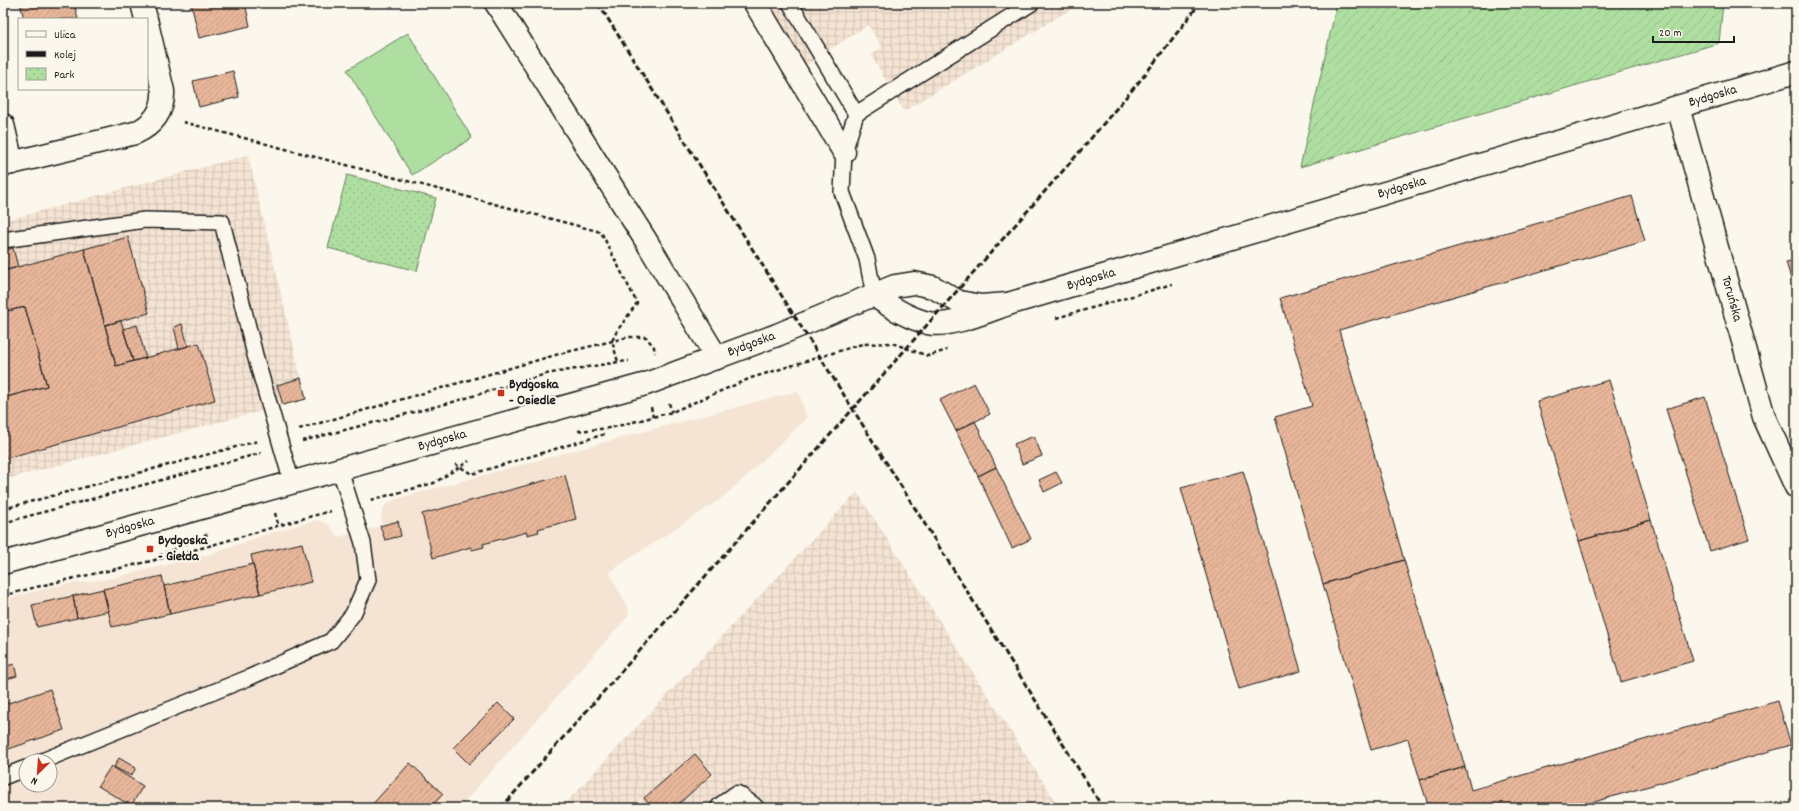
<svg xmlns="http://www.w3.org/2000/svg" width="1799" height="811" viewBox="0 0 1799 811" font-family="Dekko,sans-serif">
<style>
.built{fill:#f5e4d3;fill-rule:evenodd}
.industrial{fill:url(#industrial-grid)}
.park{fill:url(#park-dots);stroke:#657e5e}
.garden{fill:url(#garden-furrows);stroke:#657e5e}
.pitch{fill:#aedfa0;stroke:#657e5e}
.building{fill:url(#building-hatch);stroke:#1c1c1c}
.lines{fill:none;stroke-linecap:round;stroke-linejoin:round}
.lane-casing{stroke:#1c1c1c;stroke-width:18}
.street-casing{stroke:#1c1c1c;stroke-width:25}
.secondary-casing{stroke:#1c1c1c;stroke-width:25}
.path{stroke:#1c1c1c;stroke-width:2.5;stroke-dasharray:4 3;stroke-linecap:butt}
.lane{stroke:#fbf7ec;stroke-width:15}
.street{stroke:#fbf7ec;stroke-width:22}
.secondary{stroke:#fbf7ec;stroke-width:22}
.rail{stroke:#1c1c1c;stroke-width:3;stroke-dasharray:6 3;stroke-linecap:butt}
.poi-dot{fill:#c8321e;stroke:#fbf7ec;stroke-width:1.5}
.labels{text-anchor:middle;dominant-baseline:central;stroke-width:4;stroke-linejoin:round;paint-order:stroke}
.street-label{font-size:14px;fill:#1c1c1c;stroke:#fbf7ec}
.poi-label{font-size:14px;font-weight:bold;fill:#1c1c1c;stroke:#fbf7ec;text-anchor:start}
</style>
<defs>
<pattern id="industrial-grid" width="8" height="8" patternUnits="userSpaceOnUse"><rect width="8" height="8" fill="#f5e4d3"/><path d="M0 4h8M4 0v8" fill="none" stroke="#d1c3b5"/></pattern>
<pattern id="park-dots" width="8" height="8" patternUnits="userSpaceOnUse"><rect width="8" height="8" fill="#aedfa0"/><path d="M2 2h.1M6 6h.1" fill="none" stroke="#95bf89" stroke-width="1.8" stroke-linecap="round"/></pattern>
<pattern id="garden-furrows" width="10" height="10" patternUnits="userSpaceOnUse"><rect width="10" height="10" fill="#aedfa0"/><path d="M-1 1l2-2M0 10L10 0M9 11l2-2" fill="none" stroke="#95bf89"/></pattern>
<pattern id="building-hatch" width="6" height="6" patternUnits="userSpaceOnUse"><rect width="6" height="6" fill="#e8b69a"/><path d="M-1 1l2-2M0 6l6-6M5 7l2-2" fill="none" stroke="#c69c84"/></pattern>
</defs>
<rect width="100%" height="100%" fill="#fbf7ec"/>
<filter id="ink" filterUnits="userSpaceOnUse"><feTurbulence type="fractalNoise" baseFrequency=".025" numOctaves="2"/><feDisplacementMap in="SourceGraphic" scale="8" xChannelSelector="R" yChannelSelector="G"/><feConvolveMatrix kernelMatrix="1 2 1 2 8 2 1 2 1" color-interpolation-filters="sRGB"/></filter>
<g filter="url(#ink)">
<path class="built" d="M798,391L807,418L739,483L719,500L609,572L629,610L628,616L459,808H3V600L55,586L108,579L215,553L264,535L317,520L328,524L338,537L382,526L381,517L383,509L388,503L396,499L642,432ZM26,761H50V785H26Z"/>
<path class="industrial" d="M768,3H1081L904,111L871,55L882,47L868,25L806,65Z
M248,155L306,399L3,480V221Z
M857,492L1060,808H561Z"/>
<path class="park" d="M347,175L436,198L417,271L328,248Z"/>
<path class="garden" d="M1337,3H1723L1719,43L1300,167Z"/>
<path class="pitch" d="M408,33L472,138L412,175L347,70Z"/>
<path class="building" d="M20,3H74L78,19H24Z
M191,3H245L250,26L199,38Z
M233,71L239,97L199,107L193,81Z
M1796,136V159L1790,138Z
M1632,196L1645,241L1339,330L1404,560L1323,584L1275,417L1312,406L1280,298Z
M128,237L149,313L105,325L84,249Z
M13,248L18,267L3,271V251Z
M84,249L116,366L199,343L215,400L3,459V398L47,386L25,307L3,312V271Z
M1796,260V295L1786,262Z
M25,307L47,386L3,398V312Z
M121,321L133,361L116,366L105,325Z
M182,324L188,346L179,349L174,327Z
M137,325L146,358L133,361L123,329Z
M301,378L306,399L283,405L277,385Z
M1609,380L1651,520L1579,541L1537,401Z
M974,383L990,414L956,431L940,400Z
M1705,397L1749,539L1710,551L1666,409Z
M975,421L996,467L978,476L956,431Z
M1034,436L1042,456L1022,464L1014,444Z
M996,467L1031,539L1012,548L978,476Z
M1243,471L1301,671L1239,689L1181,488Z
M1056,472L1062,483L1044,492L1039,480Z
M565,475L576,519L538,529L539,532L527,535V532L483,544L484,547L472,550L471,547L433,558L422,514Z
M1651,520L1693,661L1621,682L1579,541Z
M398,521L401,536L385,540L380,526Z
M302,543L311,582L260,594L251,555Z
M1404,560L1465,767L1420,780L1408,739L1371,750L1323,584Z
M253,564L260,594L170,614L164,586Z
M162,576L170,614L112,627L103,589Z
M103,589L109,611L77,618L73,596Z
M73,596L77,618L37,627L32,605Z
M14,664L17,676L3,680V667Z
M50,689L64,730L3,751V705Z
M1778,701L1791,745L1573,808H1429L1420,780L1465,767L1471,790Z
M498,703L514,719L469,764L453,748Z
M695,754L712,774L674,808H652L644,798Z
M119,758L136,768L131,776L114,767Z
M410,763L443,794L430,808H369Z
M111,766L143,786L131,806L98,786Z"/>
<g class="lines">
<defs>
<path id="lane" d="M790,3L856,114L844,152L842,192L867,259L874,295
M856,114L1032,3
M3,240L145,220L222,222L255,355L292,483
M42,761L248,678L331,641L353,614L368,580L363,543L340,470
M3,777L26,768"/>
<g id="street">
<path d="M142,3L146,19"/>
<path d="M496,3L645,239L717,358"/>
<path d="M755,3L844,152"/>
<path id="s1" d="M1678,107L1764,417L1796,487"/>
<path d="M3,125L12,163"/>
<path d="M3,165L135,133C153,125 164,111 163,91L147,23"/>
<path d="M722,808L737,797L752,808"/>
</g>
<g id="secondary">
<path id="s2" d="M874,295C890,307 908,318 928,323C949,328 988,311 1008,304L1796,72"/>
<path id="s3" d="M3,563L646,384L777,335L895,286L914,283L933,287L959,302L981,306L1008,304"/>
</g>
</defs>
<use href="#lane" class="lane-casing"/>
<use href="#street" class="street-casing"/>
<use href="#secondary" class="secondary-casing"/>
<path class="path" d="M183,122L601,232L637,303L617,331L612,341L618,362
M1105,301L1106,304L1172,284
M1056,318L1106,304
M669,403L672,412
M651,407L653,417
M299,429L559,354L629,337H646L654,347L655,353
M578,431L610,428L672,412L751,378L862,344L892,343L928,356L947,350
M302,441L453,402L546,374L618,362L629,361
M455,464L472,474L605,434
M371,500L434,483L469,461
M3,509L258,441
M275,513L278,524
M3,523L261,453
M159,556L208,534
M3,596C54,581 107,572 159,559C217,545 274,526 331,511"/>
<use href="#lane" class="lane"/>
<use href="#street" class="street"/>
<use href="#secondary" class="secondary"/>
<path class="rail" d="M598,3L1103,808
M501,808L1076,156L1143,77L1200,3"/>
</g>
</g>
<g class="poi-dot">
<rect x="497" y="389" width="8" height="8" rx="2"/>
<rect x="146" y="545" width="8" height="8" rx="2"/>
</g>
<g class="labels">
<g class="street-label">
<text stroke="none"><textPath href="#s2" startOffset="879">Bydgoska</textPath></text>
<text stroke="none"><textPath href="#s2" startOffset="555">Bydgoska</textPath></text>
<text stroke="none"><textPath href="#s2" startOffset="231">Bydgoska</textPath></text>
<text stroke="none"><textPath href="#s1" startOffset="199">Toruńska</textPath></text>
<text stroke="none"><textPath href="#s3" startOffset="780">Bydgoska</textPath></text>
<text stroke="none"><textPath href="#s3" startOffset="456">Bydgoska</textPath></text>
<text stroke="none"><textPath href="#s3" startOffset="132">Bydgoska</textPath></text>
</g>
<g class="poi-label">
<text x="509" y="385">Bydgoska<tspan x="509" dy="16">- Osiedle</tspan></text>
<text x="158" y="541">Bydgoska<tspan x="158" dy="16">- Giełda</tspan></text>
</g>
</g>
<rect width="1799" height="811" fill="none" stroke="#fbf7ec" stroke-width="16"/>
<rect x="8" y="8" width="1783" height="795" fill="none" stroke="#1c1c1c" stroke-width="1.5" filter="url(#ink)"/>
<rect x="18" y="18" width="130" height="72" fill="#fbf7ec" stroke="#a29f99"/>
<rect x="26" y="31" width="20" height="6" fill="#fbf7ec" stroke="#a29f99"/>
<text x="54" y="38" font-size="12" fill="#1c1c1c">Ulica</text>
<rect x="26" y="51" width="20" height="6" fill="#1c1c1c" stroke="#a29f99"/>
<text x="54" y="58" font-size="12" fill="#1c1c1c">Kolej</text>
<rect x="26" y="68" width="20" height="12" fill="url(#park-dots)" stroke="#a29f99"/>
<text x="54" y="78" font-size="12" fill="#1c1c1c">Park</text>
<g transform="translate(38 773) rotate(205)"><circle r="19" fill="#fbf7ec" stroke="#a29f99"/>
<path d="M0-3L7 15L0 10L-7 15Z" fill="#c8321e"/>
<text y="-6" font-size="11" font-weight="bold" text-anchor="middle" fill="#1c1c1c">N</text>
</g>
<path d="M1653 36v6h81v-6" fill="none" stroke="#1c1c1c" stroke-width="2"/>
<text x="1659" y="36" font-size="12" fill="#1c1c1c" stroke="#fbf7ec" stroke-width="3" paint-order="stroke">20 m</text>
</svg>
